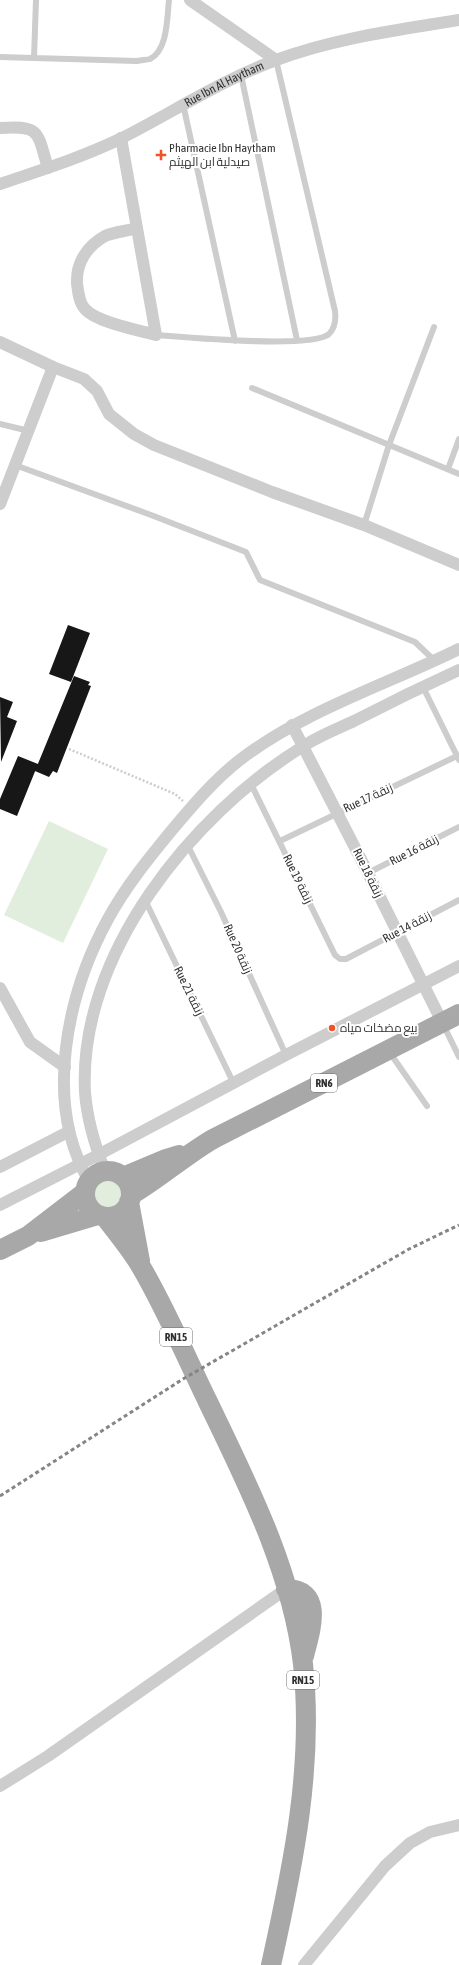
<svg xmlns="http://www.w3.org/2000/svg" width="459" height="1965" viewBox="0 0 459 1965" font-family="'Asap Condensed',Cairo,sans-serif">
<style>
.green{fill:#e2eedd}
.building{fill:#171717}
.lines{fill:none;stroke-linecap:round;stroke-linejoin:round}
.path{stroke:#cdcdcd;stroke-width:2.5;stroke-dasharray:2 2;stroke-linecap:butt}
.lane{stroke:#cdcdcd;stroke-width:6}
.street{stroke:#cdcdcd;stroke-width:12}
.primary{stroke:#a8a8a8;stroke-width:20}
.rail{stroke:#858585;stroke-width:3;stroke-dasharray:4 3;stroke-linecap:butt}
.poi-dot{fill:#f25228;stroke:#fff;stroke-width:1.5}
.labels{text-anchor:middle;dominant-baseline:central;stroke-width:4;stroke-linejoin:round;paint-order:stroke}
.shield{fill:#fff;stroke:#6e6e6e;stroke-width:1}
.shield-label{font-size:11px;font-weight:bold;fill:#303030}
.street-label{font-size:12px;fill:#303030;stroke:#fff}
.poi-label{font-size:12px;fill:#303030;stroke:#fff;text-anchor:start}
</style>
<rect width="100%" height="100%" fill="#fff"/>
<path class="green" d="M49,821L108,849L63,943L4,915Z
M90 1194a17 17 0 1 1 34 0a17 17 0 1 1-34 0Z"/>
<path class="building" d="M68,625L90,633L71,682L49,674Z
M74,676L90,682L88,685L91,686L57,773L53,771L49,777L35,771Z
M0,697L13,702L7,717L17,721L1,762Z
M18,756L38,764L17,816L0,809V799Z"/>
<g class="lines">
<path class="path" d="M69,749L175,794L183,801"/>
<path class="lane" d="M0,57L137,61C141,60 147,60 150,59C168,50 167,17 169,0
M34,58L36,0
M241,75L297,340
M183,104L235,341
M156,335C183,337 312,349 329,334C335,328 336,319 335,311L276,60
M252,388L459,474
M0,424L29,431
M15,465L151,515L246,552L260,580L415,642L435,661
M448,469L459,439
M364,525L389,445L434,327
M423,687L459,760
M251,784L335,955L340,959H346L459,900
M280,841L457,756
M188,846L221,912L286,1055
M368,873L459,827
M145,900L233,1082
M443,1024L459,1057
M390,1053L427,1106"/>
<g class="street">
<path d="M190,0L276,60"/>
<path d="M0,128C41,125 37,132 48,168"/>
<path d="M121,138L156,335C138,330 96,322 85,309C79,303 78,291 77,283C76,263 87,246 105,236C114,232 127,231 137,228"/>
<path id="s1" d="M0,184C41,170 83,157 122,138C173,112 222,80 276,60C335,38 398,30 459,20"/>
<path d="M0,342L53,367L84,379L97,391L109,414L134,434L154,445L272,492L364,525L459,565"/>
<path d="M0,504L53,367"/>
<path d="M292,725L368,873L442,1022"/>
<path d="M0,988L30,1042L65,1067"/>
<path d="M0,1167L66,1133"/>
<path d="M105,1171C95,1146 87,1119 85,1092C78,955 192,815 302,747C318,736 337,729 354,721C389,703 424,686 459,670"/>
<path d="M89,1181C43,1103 67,994 108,919C126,886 149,858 172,830C193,805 215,779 241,759C306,710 386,685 459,649"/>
<path d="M0,1205L98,1155L286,1055L459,966"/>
<path d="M0,1786L48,1756L286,1589"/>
<path d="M304,1965L385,1866L410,1843L430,1832L459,1825"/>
</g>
<path class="primary" d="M85 1194a23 23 0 1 1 46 0a23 23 0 1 1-46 0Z
M123,1177L166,1159L179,1155
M131,1195C160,1178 184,1156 213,1139L459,1014
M129,1202L140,1261
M105,1217C117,1233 130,1248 140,1265C166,1309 186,1357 208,1402C248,1485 292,1571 303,1664C314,1766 293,1866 271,1965
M41,1232L98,1215
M0,1250L28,1236L84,1193
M286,1589C325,1589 310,1632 304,1656"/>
<path class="rail" d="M0,1496L183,1379L409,1249L459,1225"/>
</g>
<g class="poi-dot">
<path d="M159 149h4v4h4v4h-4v4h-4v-4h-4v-4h4z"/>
<circle cx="332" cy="1028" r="4"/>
</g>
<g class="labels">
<g class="shield">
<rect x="311" y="1074" width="26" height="18" rx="3"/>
<rect x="160" y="1328" width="32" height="18" rx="3"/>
<rect x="287" y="1671" width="32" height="18" rx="3"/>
</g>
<g class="shield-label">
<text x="324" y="1083">RN6</text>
<text x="176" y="1337">RN15</text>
<text x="303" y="1680">RN15</text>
</g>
<g class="street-label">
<text stroke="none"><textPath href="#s1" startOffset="246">Rue Ibn Al Haytham</textPath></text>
<text transform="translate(368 798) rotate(-25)">Rue 17 زنقة</text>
<text transform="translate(414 850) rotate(-27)">Rue 16 زنقة</text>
<text transform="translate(368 873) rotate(64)">Rue 18 زنقة</text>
<text transform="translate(298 879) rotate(64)">Rue 19 زنقة</text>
<text transform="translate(407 927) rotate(-28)">Rue 14 زنقة</text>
<text transform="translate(238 949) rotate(66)">Rue 20 زنقة</text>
<text transform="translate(189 991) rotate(64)">Rue 21 زنقة</text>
</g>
<g class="poi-label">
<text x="169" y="148">Pharmacie Ibn Haytham<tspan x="169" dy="14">صيدلية ابن الهيثم</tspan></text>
<text x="340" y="1028">بيع مضخات مياه</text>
</g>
</g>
</svg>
